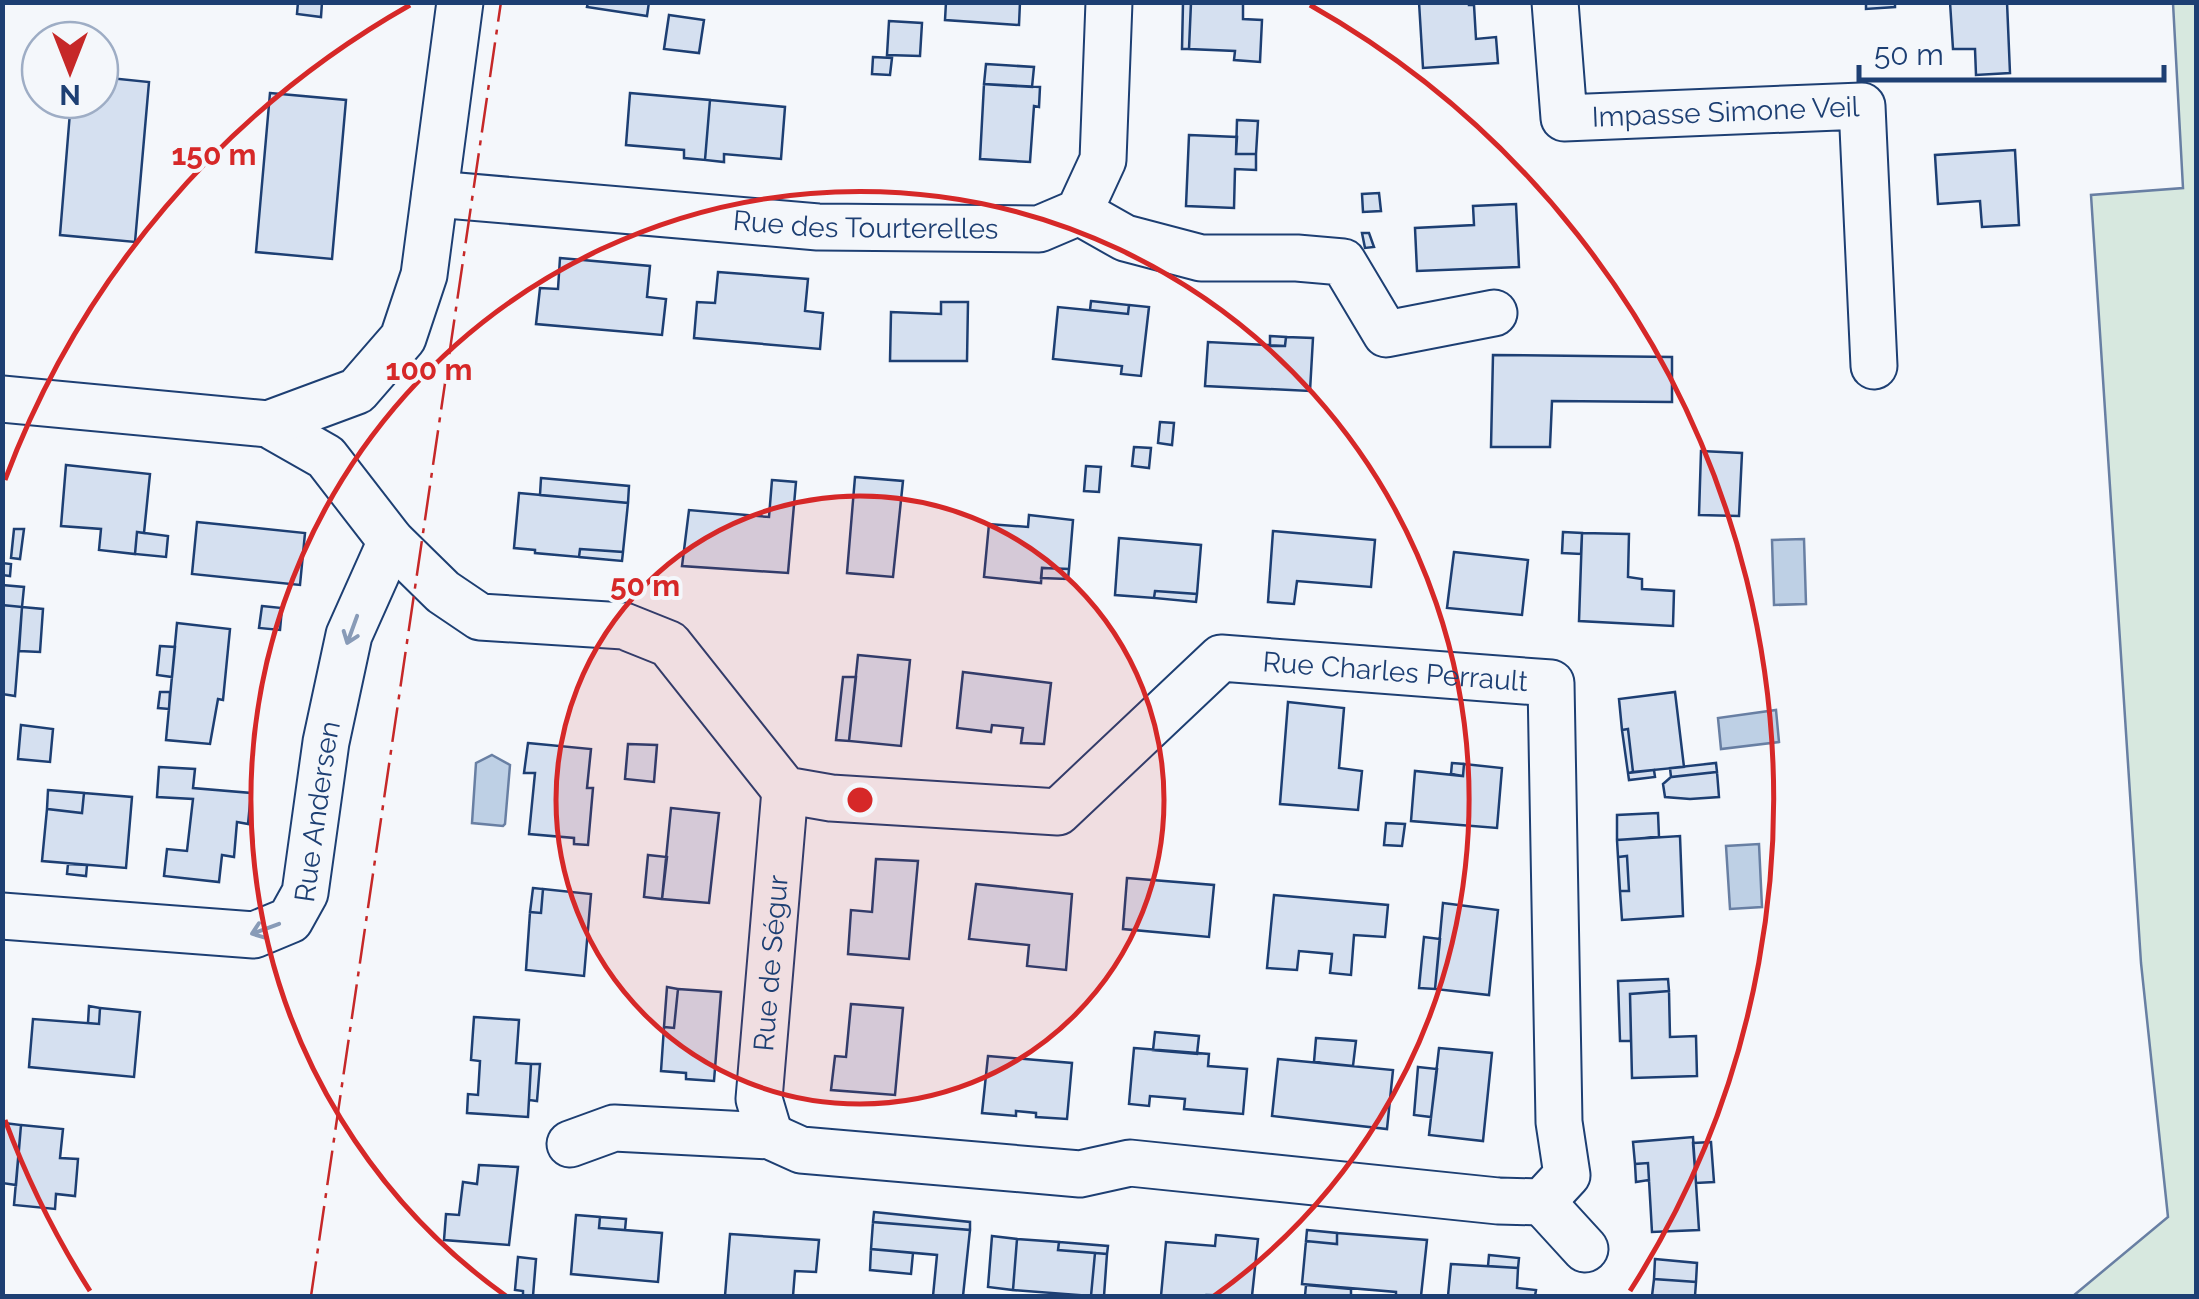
<svg xmlns="http://www.w3.org/2000/svg" width="2199" height="1299" viewBox="0 0 2199 1299" font-family="Raleway,sans-serif">
<style>
.green{fill:#d7e8df;stroke:#687fa3;stroke-width:2.5}
.water{fill:#bed0e5;stroke:#687fa3;stroke-width:2.5}
.building{fill:#d5e0f0;stroke:#1d3f73;stroke-width:2.5}
.lines{fill:none;stroke-linecap:round;stroke-linejoin:round}
.minor-casing{stroke:#1d3f73;stroke-width:49}
.minor{stroke:#f4f7fb;stroke-width:45}
.power{stroke:#c62828;stroke-width:2.5;stroke-dasharray:35 8 5 8;stroke-linecap:butt}
.oneway{stroke:#889bb7}
.ring{fill:none;stroke:#d62828;stroke-width:5}
.labels{text-anchor:middle;dominant-baseline:central;stroke-width:8;stroke-linejoin:round;paint-order:stroke}
.street-label{font-size:28px;fill:#1d3f73;stroke:#f4f7fb}
.centre{fill:#d62828;stroke:#f4f7fb;stroke-width:5}
.ring-label{font-size:30px;text-anchor:middle;font-weight:bold;fill:#d62828;stroke:#f4f7fb;stroke-width:8;stroke-linejoin:round;paint-order:stroke}
</style>
<rect width="100%" height="100%" fill="#f4f7fb"/>
<path class="green" d="M2173,3H2196V1296H2073L2168,1217L2141,963L2091,195L2183,188Z"/>
<path class="water" d="M1804,539L1806,604L1774,605L1772,540Z
M1776,710L1779,742L1721,749L1718,718Z
M492,755L510,765L505,824L503,826L472,823L476,763Z
M1759,844L1762,907L1730,909L1726,846Z"/>
<path class="building" d="M298,2H322L321,17L297,14Z
M588,2H649L647,16L587,7Z
M946,2H1020L1019,25L945,20Z
M1243,2V19L1262,20L1260,62L1234,60L1235,51L1189,49L1191,2Z
M1419,2H1469V5H1474L1476,39L1496,37L1498,63L1423,68Z
M1866,2H1895V7L1866,9Z
M1950,2H2007L2010,73L1976,75L1975,49H1953Z
M1183,3H1191L1189,49H1182Z
M669,15L704,20L699,53L664,49Z
M889,21L922,23L920,56L887,55Z
M873,57L892,58L890,75L872,74Z
M986,64L1034,67L1032,87L984,84Z
M100,77L149,82L135,242L60,235L71,100H100Z
M984,84L1040,87L1039,107L1034,106L1030,162L980,159Z
M270,93L346,100L332,259L256,252Z
M630,93L710,100L705,160L684,158V150L626,145Z
M710,100L785,107L781,159L724,154V162L705,160Z
M1237,120L1258,121L1256,154H1236Z
M1189,135L1237,137L1236,154H1256V170L1235,169L1234,208L1186,206Z
M2015,150L2019,225L1982,227L1980,201L1938,204L1935,155Z
M1379,193L1381,211L1363,212L1362,194Z
M1516,204L1519,267L1417,271L1415,228L1474,225L1473,206Z
M1362,233H1369L1374,247L1365,248Z
M560,258L650,266L647,297L666,299L662,335L536,324L540,288L558,289Z
M718,272L808,279L805,311L823,313L820,349L694,338L697,302L715,303Z
M1091,301L1129,305L1128,314L1090,310Z
M941,302H968L967,361H890L891,312L941,314Z
M1129,305L1149,307L1141,376L1121,374L1122,366L1053,359L1058,307L1128,314Z
M1270,336L1286,337L1285,346H1270Z
M1286,337L1313,338L1310,391L1205,386L1208,342L1285,346Z
M1493,355L1672,357V402L1552,401L1550,447H1491Z
M1160,422L1174,423L1172,445L1158,443Z
M1134,447L1151,448L1149,468L1132,466Z
M1701,451L1742,453L1739,516L1699,515Z
M66,465L150,474L144,533L137,532L135,554L99,550L101,529L61,526Z
M1086,466L1101,467L1099,492L1084,491Z
M855,477L903,481L893,577L847,573Z
M541,478L629,486L628,503L540,495Z
M772,480L796,482L788,573L682,566L689,510L769,517Z
M519,493L628,503L623,552L580,549L579,557L535,553V550L514,548Z
M1029,515L1073,520L1069,569L1042,568L1041,583L984,577L989,524L1028,527Z
M197,522L305,533L300,585L192,574Z
M14,529H24L20,559L11,558Z
M1273,531L1375,540L1371,587L1297,581L1294,604L1268,602Z
M137,532L168,536L166,557L135,554Z
M1563,532L1582,533L1581,554L1562,553Z
M1582,533L1629,534L1628,577L1642,579V589L1674,591L1673,626L1579,621Z
M1119,538L1201,545L1197,594L1155,591L1154,598L1115,595Z
M580,549L623,552L622,561L579,557Z
M1454,552L1528,560L1522,615L1447,608Z
M2,563L11,564L10,576L2,575Z
M1042,568L1069,569L1068,579L1041,578Z
M2,585L24,587L22,607L2,605Z
M1155,591L1197,594L1196,602L1154,598Z
M2,605L22,607L15,696L2,694Z
M262,606L282,608L280,630L259,628Z
M22,607L43,609L40,652L19,651Z
M177,623L230,629L223,700L218,699L210,744L166,740Z
M160,646L175,647L172,677L157,675Z
M858,655L910,660L901,746L849,741Z
M963,672L1051,683L1044,744L1021,743L1023,728L992,725L991,732L957,728Z
M843,677H856L849,741L836,740Z
M160,692H170L169,709L158,708Z
M1675,692L1684,767L1633,772L1628,729L1622,730L1619,699Z
M1288,702L1344,708L1339,768L1362,771L1358,810L1280,804Z
M21,725L53,729L50,762L18,759Z
M1628,729L1633,772L1628,773L1622,730Z
M528,743L591,749L587,788H593L588,845L574,844V838L529,834L535,773H524Z
M628,744L657,745L654,782L625,779Z
M1452,763L1464,764L1463,776L1451,774Z
M1716,763L1717,772L1671,777L1670,768Z
M1464,764L1502,768L1497,828L1411,821L1415,771L1463,776Z
M159,767L195,769L193,788L251,793L248,824L237,822L234,857L222,855L219,882L164,876L167,849L187,851L193,799L157,797Z
M1654,770L1655,777L1629,780L1628,773Z
M1717,772L1719,797L1690,799L1665,797L1663,784L1671,777Z
M48,790L84,793L82,813L47,809Z
M84,793L132,797L126,868L42,861L47,809L82,813Z
M671,808L719,813L709,903L662,899Z
M1658,813L1659,837L1617,840V815Z
M1386,823L1405,824L1402,846L1384,845Z
M1680,836L1683,916L1622,920L1620,891H1629L1627,856L1618,857L1617,840Z
M648,855L667,857L662,899L644,897Z
M1627,856L1629,891H1620L1618,857Z
M876,859L918,861L909,959L848,954L851,910L872,912Z
M68,864L87,865L86,876L67,874Z
M1127,878L1214,885L1209,937L1123,929Z
M976,884L1072,894L1066,970L1027,966L1029,945L969,939Z
M533,888L543,889L541,913L530,912Z
M543,889L591,894L584,976L526,970L530,912L541,913Z
M1274,895L1388,905L1385,937L1354,935L1351,975L1330,973L1332,954L1299,951L1297,970L1267,968Z
M1443,903L1498,910L1489,995L1435,989Z
M1424,937L1440,939L1435,989L1419,988Z
M1668,979L1669,991L1630,994L1631,1041H1620L1618,981Z
M667,987L678,989L674,1028L664,1027Z
M678,989L721,992L714,1081L686,1079V1073L661,1071L664,1027L674,1028Z
M1669,991L1670,1037L1696,1036L1697,1076L1632,1078L1630,994Z
M851,1004L903,1008L895,1095L831,1090L835,1056L846,1057Z
M89,1006L100,1008L99,1024L88,1023Z
M100,1008L140,1012L134,1077L29,1067L33,1019L99,1024Z
M474,1017L519,1020L516,1063L531,1064L528,1117L467,1113L468,1094L478,1095L480,1061L471,1060Z
M1155,1032L1199,1036L1197,1054L1153,1050Z
M1316,1038L1356,1041L1353,1066L1314,1062Z
M1134,1048L1209,1054L1208,1066L1247,1069L1243,1114L1184,1109L1185,1099L1150,1096L1149,1106L1129,1104Z
M1439,1048L1492,1053L1483,1141L1429,1135Z
M988,1056L1072,1063L1067,1119L1036,1117V1113L1016,1111V1116L982,1113Z
M1278,1059L1393,1070L1387,1129L1272,1116Z
M531,1064H540L537,1101L529,1100Z
M1418,1067L1437,1069L1431,1117L1414,1115Z
M4,1123L21,1125L16,1185L2,1183Z
M21,1125L63,1129L60,1158L78,1159L75,1196L56,1194L55,1209L14,1205Z
M1693,1137L1699,1230L1652,1232L1648,1163L1635,1164L1633,1142Z
M1711,1142L1714,1182L1696,1183L1693,1143Z
M1648,1163L1649,1180L1636,1182L1635,1164Z
M479,1165L518,1167L509,1245L444,1240L446,1214L459,1215L463,1182L477,1184Z
M874,1212L970,1222V1230L873,1222Z
M576,1215L600,1217L599,1228L662,1233L658,1282L571,1274Z
M600,1217L626,1219L625,1230L599,1228Z
M873,1222L970,1230L963,1296H933L937,1255L871,1249Z
M1307,1230L1337,1233V1244L1306,1241Z
M1337,1233L1427,1240L1421,1296H1396V1292L1302,1284L1306,1241L1337,1244Z
M730,1234L819,1240L816,1272L795,1271L793,1296H725Z
M1216,1235L1258,1239L1252,1296L1206,1295L1205,1296H1161L1166,1242L1215,1246Z
M992,1236L1017,1239L1013,1290L988,1287Z
M1017,1239L1059,1242L1058,1250L1095,1253L1091,1296L1013,1290Z
M1059,1242L1108,1246L1107,1254L1058,1250Z
M871,1249L913,1253L911,1274L870,1270Z
M1095,1253L1107,1254L1104,1296H1091Z
M1489,1255L1519,1258L1518,1268L1488,1266Z
M518,1257L536,1259L533,1296H523V1291L515,1290Z
M1655,1259L1697,1263L1696,1282L1654,1279Z
M1451,1264L1518,1268L1517,1288L1536,1290L1535,1296H1448Z
M1654,1279L1696,1282L1695,1296H1652Z
M1306,1285L1351,1289V1296H1305Z"/>
<g class="lines">
<defs>
<g id="minor">
<path id="s1" d="M1555,2L1564,118L1862,106L1874,366"/>
<path id="s2" d="M435,194L818,227L1039,229L1079,212L1103,160L1109,2"/>
<path d="M1079,212L1125,238L1201,258H1297L1343,262L1386,334L1494,313"/>
<path id="s3" d="M2,399L268,424L326,457L391,541L443,592L480,617L624,626L669,644L785,790L831,798L1058,812L1221,658L1551,683L1559,1122L1567,1175L1542,1202L1498,1201L1130,1163L1080,1174L801,1150L770,1136L614,1128L570,1144"/>
<path d="M268,424L357,391L403,338L424,275L460,2"/>
<path id="s4" d="M2,916L254,935L290,920L305,893L326,742L349,635L391,541"/>
<path id="s5" d="M770,1136L759,1099L785,790"/>
<path d="M1542,1202L1585,1249"/>
</g>
</defs>
<use href="#minor" class="minor-casing"/>
<use href="#minor" class="minor"/>
<path class="power" d="M311,1296L501,2"/>
</g>
<defs><path id="oneway-shaft" d="M-6 0H5M1.5-3L5.5 0L1.5 3" fill="none" stroke-width="1.6" stroke-linecap="round" stroke-linejoin="round" transform="scale(2.5)"/></defs>
<g class="oneway">
<use href="#oneway-shaft" transform="translate(352 630) rotate(110)"/>
<use href="#oneway-shaft" transform="translate(265 929) rotate(160)"/>
</g>
<circle cx="860" cy="800" r="304" fill="#d62828" fill-opacity=".12"/>
<g class="ring">
<circle cx="860" cy="800" r="304"/>
<path d="M506 1296A609 609 0 1 1 1214 1296"/>
<path d="M90 1291A913 913 0 0 1 5 1120M5 480A913 913 0 0 1 410 5M1310 5A913 913 0 0 1 1630 1291"/>
</g>
<g class="labels">
<g class="street-label">
<text stroke="none"><textPath href="#s1" startOffset="278">Impasse Simone Veil</textPath></text>
<text stroke="none"><textPath href="#s2" startOffset="432">Rue des Tourterelles</textPath></text>
<text stroke="none"><textPath href="#s3" startOffset="1610">Rue Charles Perrault</textPath></text>
<text stroke="none"><textPath href="#s4" startOffset="405">Rue Andersen</textPath></text>
<text stroke="none"><textPath href="#s5" startOffset="175">Rue de Ségur</textPath></text>
</g>
</g>
<circle cx="860" cy="800" r="15" class="centre"/>
<g class="ring-label">
<text x="214" y="165">150 m</text>
<text x="429" y="380">100 m</text>
<text x="645" y="596">50 m</text>
</g>
<rect width="2199" height="1299" fill="none" stroke="#1d3f73" stroke-width="10"/>
<g transform="translate(70 70) rotate(180)"><circle r="48" fill="#f4f7fb" stroke="#9eadc5" stroke-width="2.5"/>
<path d="M0-8L18 38L0 25L-18 38Z" fill="#c62828"/>
<text y="-15" font-size="28" font-weight="bold" text-anchor="middle" fill="#1d3f73">N</text>
</g>
<path d="M1859 65v15h305v-15" fill="none" stroke="#1d3f73" stroke-width="5"/>
<text x="1874" y="65" font-size="30" fill="#1d3f73" stroke="#f4f7fb" stroke-width="8" paint-order="stroke">50 m</text>
</svg>
